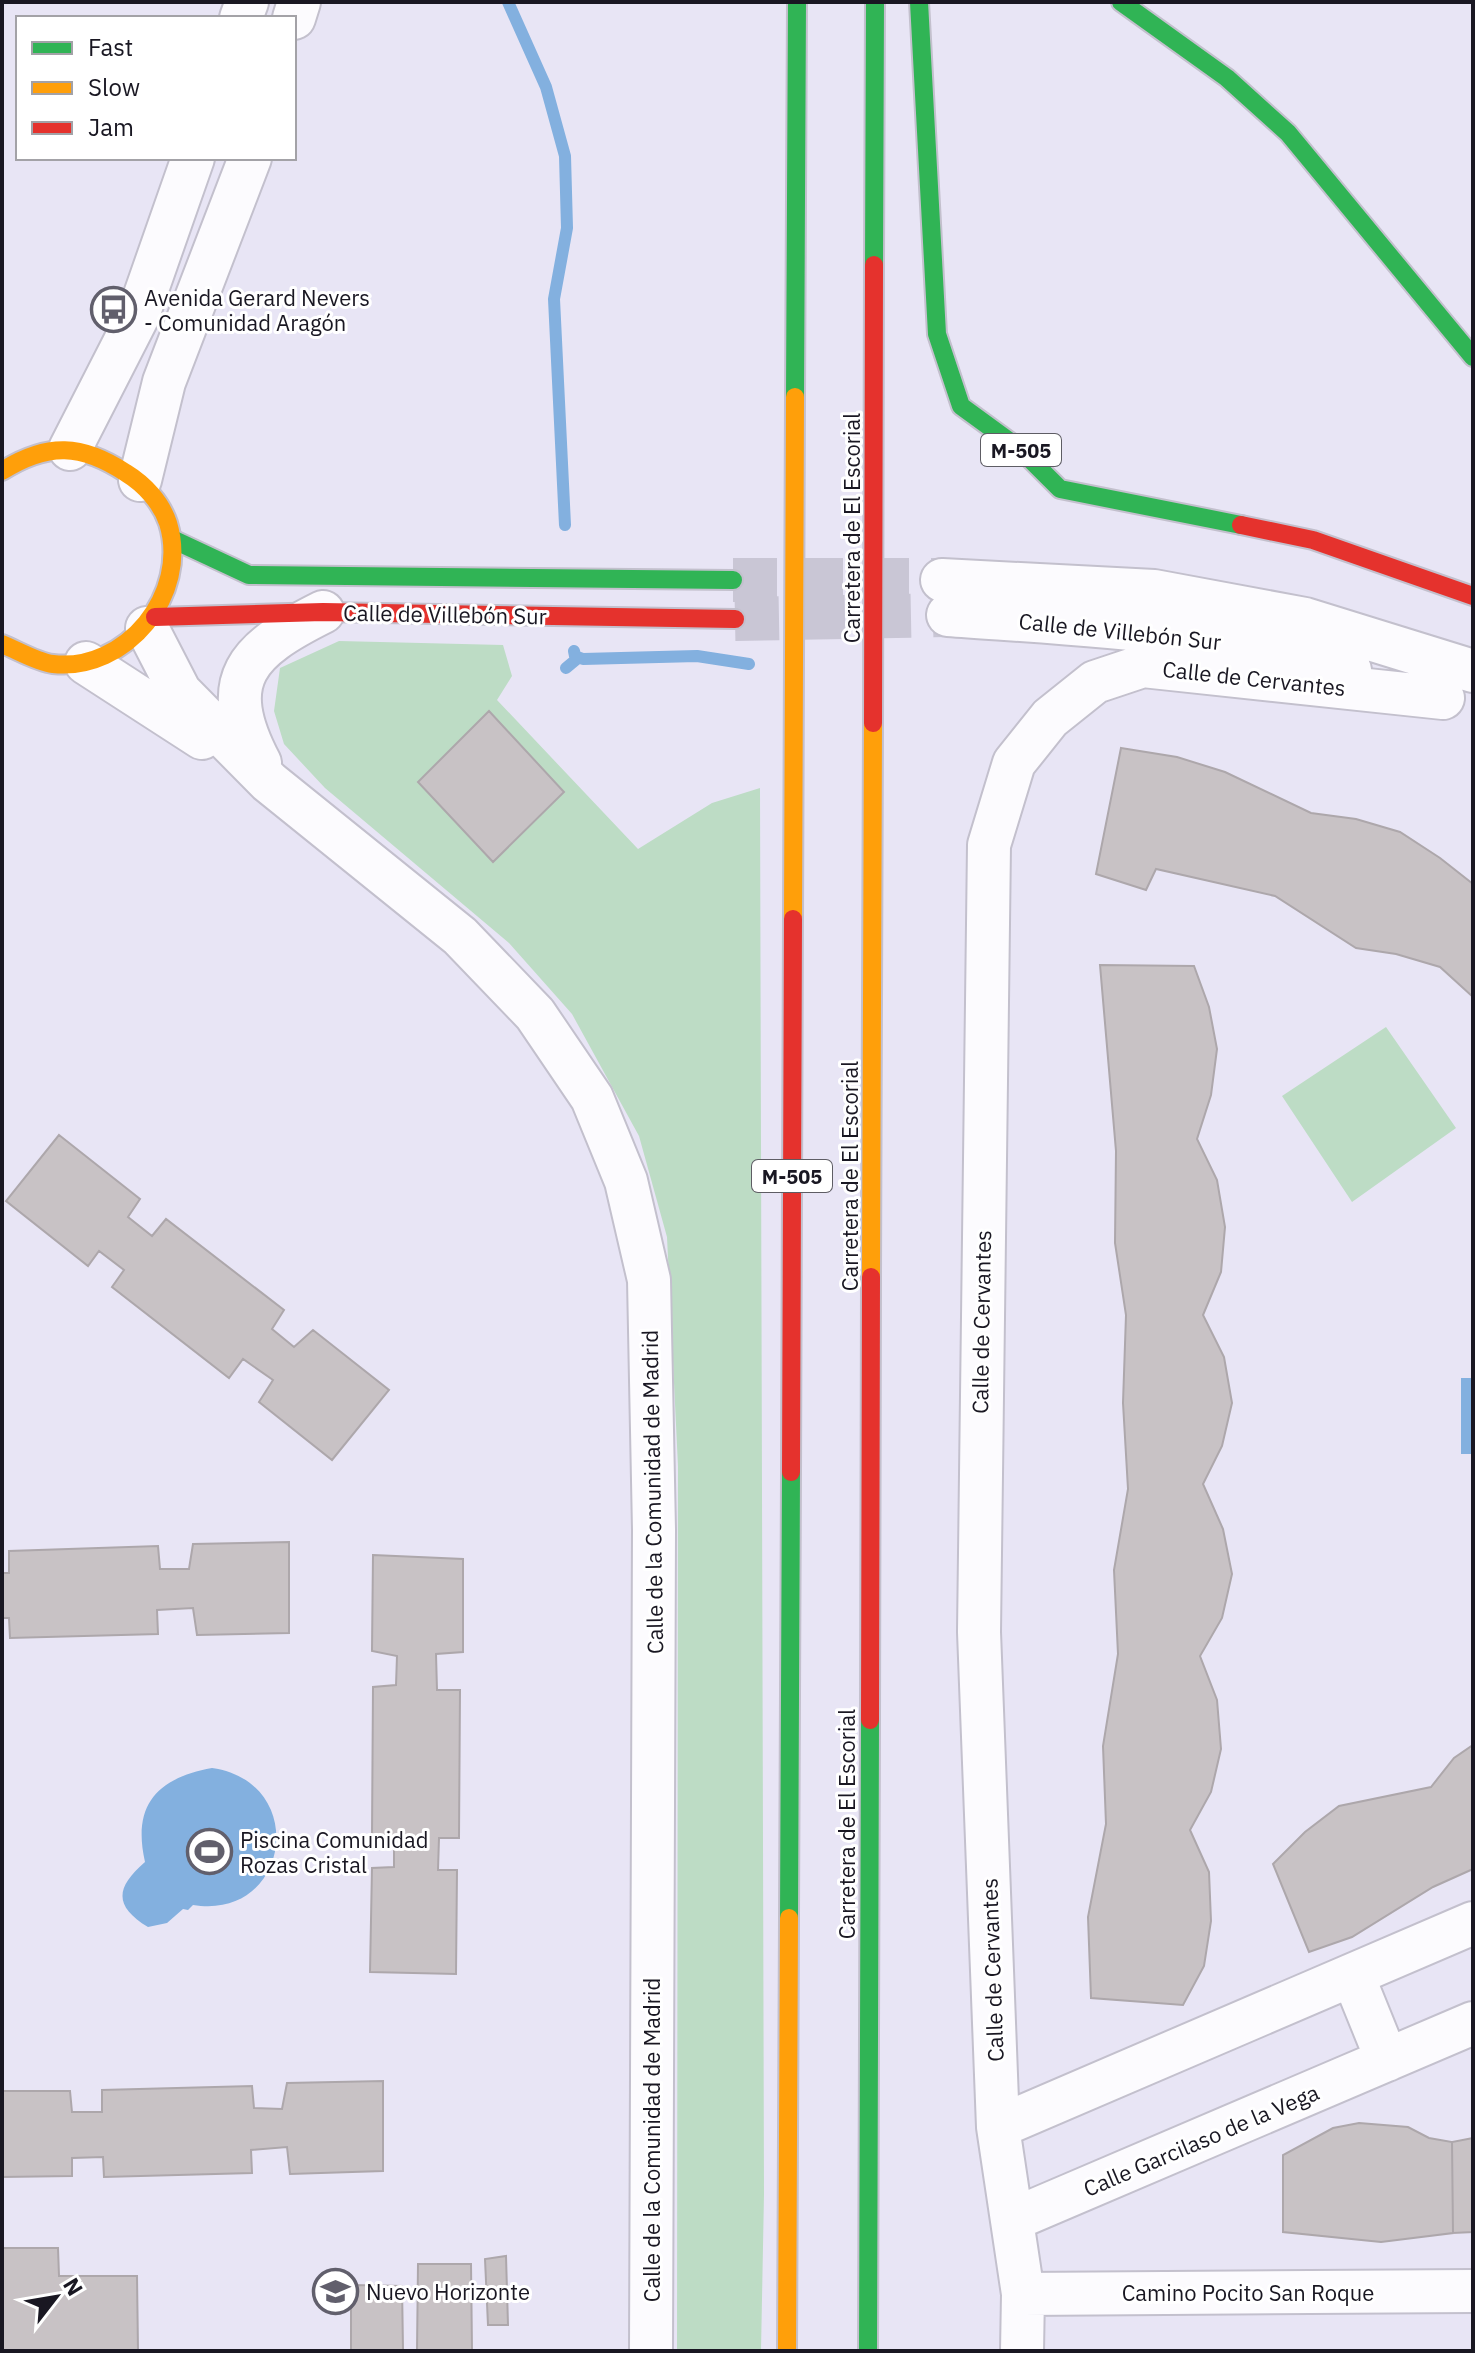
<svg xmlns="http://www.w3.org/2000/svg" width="1475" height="2353" viewBox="0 0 1475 2353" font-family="'IBM Plex Sans',sans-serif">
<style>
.green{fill:#bddcc5}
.water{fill:#83b0df}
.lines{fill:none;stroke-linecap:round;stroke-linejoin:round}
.stream{stroke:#83b0df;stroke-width:12}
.building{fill:#c8c2c5;stroke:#ada7ab;stroke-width:2}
.secondary-tunnel{stroke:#c9c6d5;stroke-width:44;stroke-dasharray:44 22;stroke-linecap:butt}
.street-casing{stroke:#c3c0cd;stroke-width:46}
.fast-casing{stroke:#c3c0cd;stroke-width:22}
.slow-casing{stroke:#c3c0cd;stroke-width:22}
.jam-casing{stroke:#c3c0cd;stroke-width:22}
.street{stroke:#fcfbfe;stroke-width:42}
.fast{stroke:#30b455;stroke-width:18}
.slow{stroke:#ff9f0a;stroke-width:18}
.jam{stroke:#e5322d;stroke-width:18}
.labels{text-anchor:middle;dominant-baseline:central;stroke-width:6;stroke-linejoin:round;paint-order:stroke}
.shield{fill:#fff;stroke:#5e5d64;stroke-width:2}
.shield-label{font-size:20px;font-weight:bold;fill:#191722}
.poi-label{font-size:22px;fill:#191722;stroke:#fff;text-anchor:start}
.street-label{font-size:22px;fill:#191722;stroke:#fff}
</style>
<rect width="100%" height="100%" fill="#e8e5f5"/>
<path class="green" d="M339,641L503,645L512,676L497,700L638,849L712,803L760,788L764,2194L761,2351H677L678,1466L667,1237L639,1136L572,1014L509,943L325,788L284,744L274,711L280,668Z
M1386,1027L1456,1128L1352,1202L1282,1096Z"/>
<path class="water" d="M1461,1378H1473V1454H1461Z
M212,1768C310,1782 290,1921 193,1905L188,1910L183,1909L167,1923L148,1927C114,1906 115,1888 145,1862C132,1805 157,1778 212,1768Z"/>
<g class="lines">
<path class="stream" d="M508,2L546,87L565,156L567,228L554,299L565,525
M574,651L575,656L583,659L697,656L749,664
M566,668L578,658"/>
</g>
<path class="building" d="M489,711L564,792L493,862L418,782Z
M1121,748L1177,757L1225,772L1311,813L1356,819L1400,832L1440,858L1473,884V997L1440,967L1396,954L1356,948L1275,896L1156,869L1146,890L1096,874Z
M1100,965L1194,966L1209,1007L1217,1049L1211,1095L1197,1139L1217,1180L1225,1227L1221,1272L1203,1315L1224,1357L1232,1403L1222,1446L1203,1484L1223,1529L1232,1574L1222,1618L1200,1656L1217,1700L1221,1749L1211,1792L1190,1830L1209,1872L1211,1921L1204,1966L1183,2005L1091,1998L1088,1917L1106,1824L1103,1746L1118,1654L1114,1570L1128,1489L1123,1403L1126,1315L1115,1243L1116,1151Z
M59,1135L140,1199L128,1217L152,1236L166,1219L284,1310L272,1329L294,1347L313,1330L389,1390L332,1460L259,1402L273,1380L243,1359L229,1378L112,1287L124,1270L99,1251L88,1266L6,1201Z
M289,1542V1633L197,1635L193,1608L157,1610L158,1634L10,1638L9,1618H2V1573H9V1551L158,1546L160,1569H189L193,1544Z
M373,1555L463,1559V1652L436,1654L437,1690H460L459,1838H439L438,1870H457L456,1974L370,1972L372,1868L394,1867V1837L372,1836L373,1687L396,1685L397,1656L372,1651Z
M1473,1745V1869L1433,1887L1352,1937L1309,1952L1273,1864L1305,1832L1339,1806L1431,1787L1454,1758Z
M383,2081V2171L290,2174L287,2147L251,2150L252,2173L104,2177L103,2157L72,2158V2176L2,2177V2091H70L72,2112H102V2090L252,2086L254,2108L282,2109L287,2083Z
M1359,2123L1408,2127L1429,2138L1452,2142L1453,2233L1381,2242L1283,2232V2155L1333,2128Z
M1473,2138V2232L1453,2233L1452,2142Z
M2,2248H58L59,2276H137L138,2351H2Z
M506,2256L508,2325H488L485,2259Z
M418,2264H471L472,2351H417Z
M351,2285L402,2286L403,2350H351Z
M1173,2350H1335L1173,2351Z"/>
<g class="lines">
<path class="secondary-tunnel" d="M733,580H942
M735,619L948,615"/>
<defs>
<path id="street" d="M241,18L247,2
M294,18L299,2
M70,449L137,318L193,158
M140,480L164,382L250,158
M942,580L1154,591L1305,619L1473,671
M948,615C1084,625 1220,630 1350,670
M147,628L180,692L269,782L460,936L535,1014L592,1098L626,1181L649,1280L654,1530L651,2351
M86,663L202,738
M260,763C216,679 247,650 323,612
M1353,1976L1387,2060
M998,2127L1473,1923
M1014,2219L1473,2023
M1023,2294L1473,2291
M1022,2351L1023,2294L998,2127L979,1632L989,845L1014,763L1050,718L1095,682L1143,666L1443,698"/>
<path id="fast" d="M919,2L937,334L961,406L1020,449L1060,489L1241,525
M1121,2L1227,78L1288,133L1473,357
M874,265L875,2
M795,397L797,2
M172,539L249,575L733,580
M789,1918L791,1472
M868,2351L870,1720"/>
<path id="slow" d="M2,471C48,442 82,444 126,473C144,484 161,502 168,523C190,594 126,672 53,664C37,662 17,650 2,644
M793,919L795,397
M871,1277L873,723
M787,2351L789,1918"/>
<path id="jam" d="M1241,525L1313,540L1473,596
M155,617L323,612L735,619
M873,723L874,265
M791,1472L793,919
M870,1720L871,1277"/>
</defs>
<use href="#street" class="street-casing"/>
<use href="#fast" class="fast-casing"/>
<use href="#slow" class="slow-casing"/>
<use href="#jam" class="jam-casing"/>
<use href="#street" class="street"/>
<use href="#fast" class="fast"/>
<use href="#slow" class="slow"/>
<use href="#jam" class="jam"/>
</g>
<defs>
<symbol id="bus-ring" viewBox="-11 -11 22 22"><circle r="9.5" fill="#fff" stroke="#615f6c" stroke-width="1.5"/><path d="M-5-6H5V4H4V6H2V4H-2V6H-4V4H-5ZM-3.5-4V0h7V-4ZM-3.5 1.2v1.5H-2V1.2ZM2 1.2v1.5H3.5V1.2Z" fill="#615f6c"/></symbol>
<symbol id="stadium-ring" viewBox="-11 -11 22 22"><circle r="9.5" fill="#fff" stroke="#615f6c" stroke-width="1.5"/><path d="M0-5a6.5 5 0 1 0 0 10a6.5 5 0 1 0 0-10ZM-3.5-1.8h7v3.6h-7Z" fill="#615f6c"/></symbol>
<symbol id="school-ring" viewBox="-11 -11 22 22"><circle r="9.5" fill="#fff" stroke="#615f6c" stroke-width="1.5"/><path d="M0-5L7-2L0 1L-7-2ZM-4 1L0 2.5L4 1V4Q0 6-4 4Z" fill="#615f6c"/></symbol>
</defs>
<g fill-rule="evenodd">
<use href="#bus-ring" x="88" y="284" width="51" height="51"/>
<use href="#stadium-ring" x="184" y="1826" width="51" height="51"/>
<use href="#school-ring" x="310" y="2266" width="51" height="51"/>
</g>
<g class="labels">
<g class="shield">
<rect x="981" y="434" width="80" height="32" rx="6"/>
<rect x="752" y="1160" width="80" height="32" rx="6"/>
</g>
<g class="shield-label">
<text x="1021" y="450">M-505</text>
<text x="792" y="1176">M-505</text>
</g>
<g class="poi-label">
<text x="144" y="297">Avenida Gerard Nevers<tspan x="144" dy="25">- Comunidad Aragón</tspan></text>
<text x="240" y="1839">Piscina Comunidad<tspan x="240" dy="25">Rozas Cristal</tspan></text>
<text x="366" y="2291">Nuevo Horizonte</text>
</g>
<g class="street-label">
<text transform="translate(851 528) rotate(-90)">Carretera de El Escorial</text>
<text transform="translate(445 614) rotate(1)">Calle de Villebón Sur</text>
<text transform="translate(1120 631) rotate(6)">Calle de Villebón Sur</text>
<text transform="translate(1254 678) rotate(6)">Calle de Cervantes</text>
<text transform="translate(849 1176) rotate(-90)">Carretera de El Escorial</text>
<text transform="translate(981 1322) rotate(-89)">Calle de Cervantes</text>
<text transform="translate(652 1492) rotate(-91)">Calle de la Comunidad de Madrid</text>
<text transform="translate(846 1824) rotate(-90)">Carretera de El Escorial</text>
<text transform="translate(992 1970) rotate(-92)">Calle de Cervantes</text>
<text transform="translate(651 2140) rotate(-90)">Calle de la Comunidad de Madrid</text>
<text transform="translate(1201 2140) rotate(-23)">Calle Garcilaso de la Vega</text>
<text x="1248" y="2292">Camino Pocito San Roque</text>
</g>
</g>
<rect width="1475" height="2353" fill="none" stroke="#191722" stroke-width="8"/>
<rect x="16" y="16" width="280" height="144" fill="#ffffff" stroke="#a3a2a7" stroke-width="2"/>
<rect x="32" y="42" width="40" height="12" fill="#30b455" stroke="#a3a2a7" stroke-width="2"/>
<text x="88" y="56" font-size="24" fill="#191722">Fast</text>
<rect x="32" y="82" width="40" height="12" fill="#ff9f0a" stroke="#a3a2a7" stroke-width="2"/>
<text x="88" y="96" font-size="24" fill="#191722">Slow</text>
<rect x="32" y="122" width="40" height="12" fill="#e5322d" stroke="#a3a2a7" stroke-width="2"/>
<text x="88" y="136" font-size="24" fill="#191722">Jam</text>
<g transform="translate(56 2297) rotate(59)" stroke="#ffffff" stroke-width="6" paint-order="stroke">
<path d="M0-6L14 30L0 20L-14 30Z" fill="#191722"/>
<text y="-12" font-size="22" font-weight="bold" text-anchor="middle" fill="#191722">N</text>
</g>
</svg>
